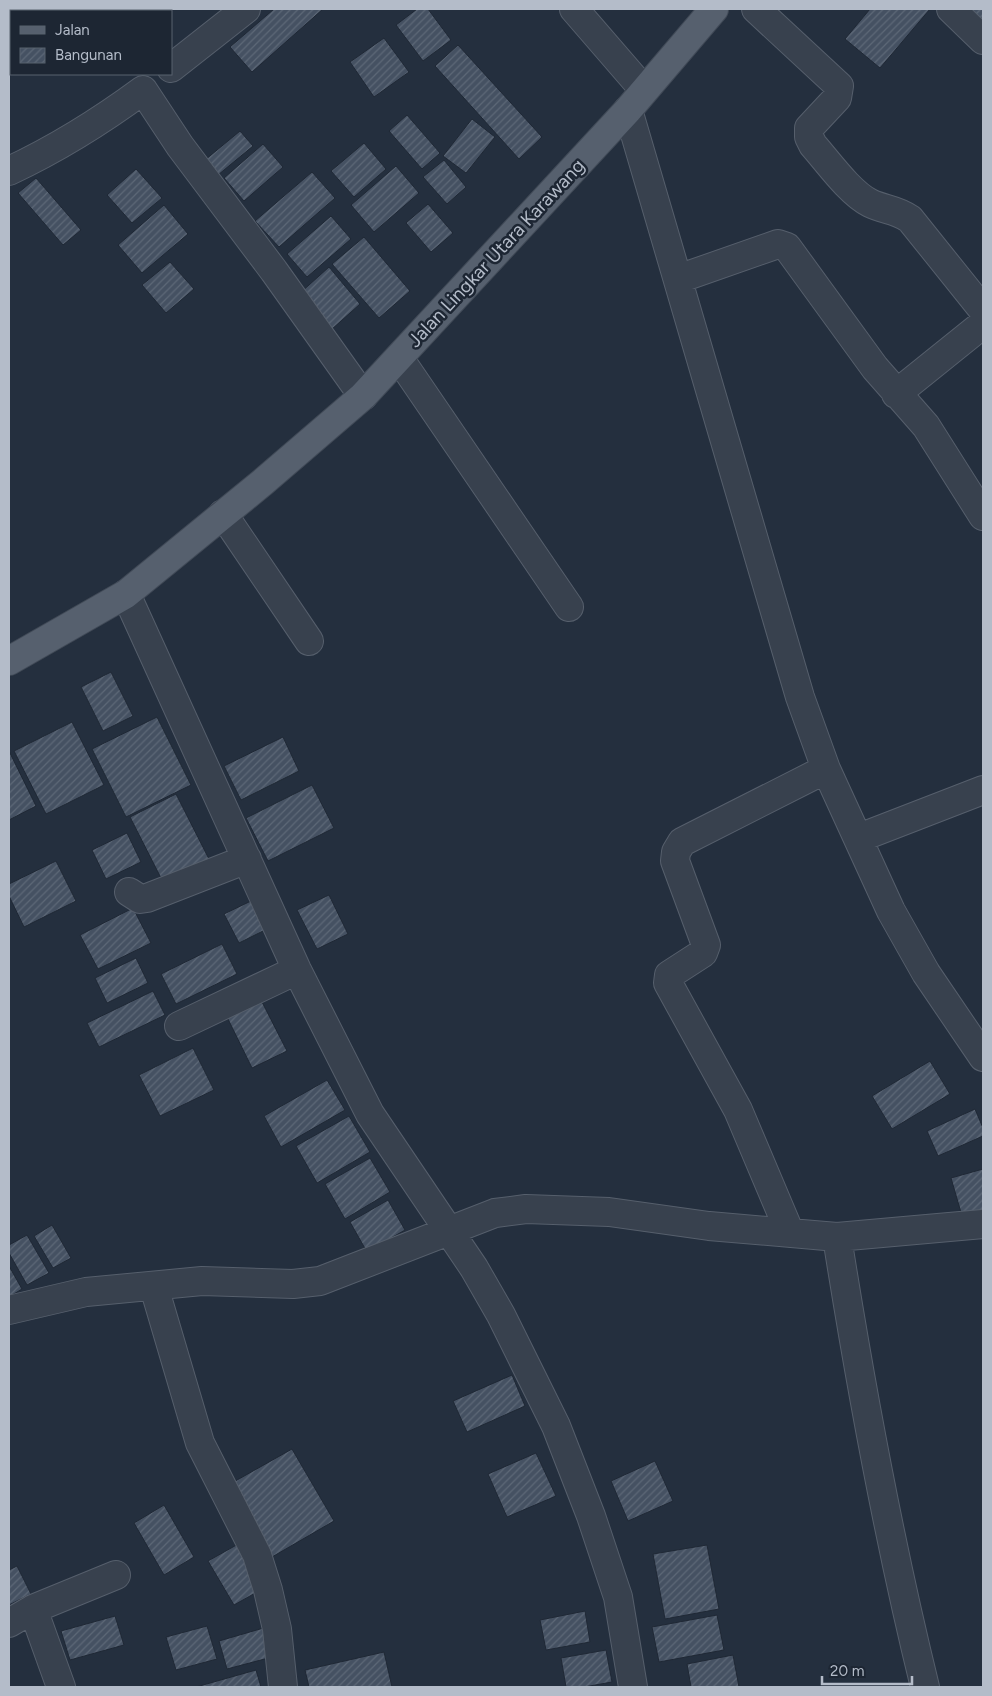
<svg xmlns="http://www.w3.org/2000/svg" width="992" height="1696" viewBox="0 0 992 1696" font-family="Figtree,sans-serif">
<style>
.building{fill:url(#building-hatch);stroke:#1f2835}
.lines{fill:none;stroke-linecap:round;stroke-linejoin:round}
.minor-casing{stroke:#565f6c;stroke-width:30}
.major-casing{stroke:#414a57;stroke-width:30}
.minor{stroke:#38414e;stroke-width:28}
.major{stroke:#56606e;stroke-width:28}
.labels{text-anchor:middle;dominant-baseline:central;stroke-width:5;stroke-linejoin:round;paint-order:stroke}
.street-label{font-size:19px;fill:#b4bcc9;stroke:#1d2633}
</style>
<defs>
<pattern id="building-hatch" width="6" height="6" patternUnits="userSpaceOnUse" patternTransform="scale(1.25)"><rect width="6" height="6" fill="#455162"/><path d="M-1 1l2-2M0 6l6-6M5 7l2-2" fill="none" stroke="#5d6877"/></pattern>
</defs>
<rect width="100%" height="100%" fill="#242f3e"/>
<path class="building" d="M274,9H323L252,72L230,47Z
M417,9H428L451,40L423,61L396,25Z
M870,9H930L880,68L845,39Z
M961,9H983V27Z
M384,38L409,72L374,97L350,62Z
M458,45L542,137L519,159L435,66Z
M407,115L440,153L422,169L389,131Z
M472,119L495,137L466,173L443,156Z
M240,131L253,146L218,175L205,160Z
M364,143L386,169L354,197L331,171Z
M263,144L283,167L244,201L224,178Z
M444,160L466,187L447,204L423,177Z
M396,166L419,193L374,232L351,205Z
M136,169L162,198L132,223L107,195Z
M312,172L335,198L279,247L255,221Z
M36,178L81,230L63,245L18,193Z
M428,204L453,233L431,252L406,223Z
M164,205L188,234L142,273L118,245Z
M331,216L351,239L307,277L287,254Z
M364,237L410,291L379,318L332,264Z
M170,262L194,289L166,313L142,285Z
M329,267L360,304L331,330L299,294Z
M111,672L133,716L103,731L81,687Z
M157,717L191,785L126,817L92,749Z
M72,722L104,785L46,814L14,751Z
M283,737L299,771L241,800L224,766Z
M9,751L36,806L9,820Z
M312,785L334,828L268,861L246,818Z
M176,794L210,861L164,884L130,817Z
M127,833L141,862L106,879L92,850Z
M56,861L76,901L24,927L9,896V884Z
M329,895L348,934L317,949L297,910Z
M253,900L267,929L239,943L224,914Z
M133,908L151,943L98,969L80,935Z
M222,944L237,974L176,1004L161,974Z
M136,958L148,983L107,1003L95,978Z
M153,991L165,1015L99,1047L87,1023Z
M260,998L287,1051L252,1068L226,1015Z
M193,1048L214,1090L160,1116L139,1075Z
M930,1061L950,1094L892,1129L872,1096Z
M327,1080L345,1110L281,1147L264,1116Z
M975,1109L983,1128V1136L938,1156L927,1131Z
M349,1116L370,1152L317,1183L296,1146Z
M370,1158L390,1192L345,1219L325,1184Z
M983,1169V1211L962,1216L951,1178Z
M388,1200L405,1230L367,1252L350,1222Z
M52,1225L71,1258L53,1268L34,1236Z
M27,1235L49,1273L27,1285L9,1253V1245Z
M9,1266L22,1289L9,1297Z
M512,1375L525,1406L467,1432L453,1401Z
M292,1449L334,1521L272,1557L230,1484Z
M536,1453L556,1496L507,1517L488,1474Z
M655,1461L673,1501L628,1521L611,1481Z
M164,1505L194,1557L164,1575L134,1523Z
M240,1543L266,1587L234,1605L208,1561Z
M707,1545L719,1609L665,1619L653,1554Z
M17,1566L31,1594L9,1605V1570Z
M585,1611L590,1642L546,1650L540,1620Z
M717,1615L724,1650L659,1662L652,1627Z
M115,1616L124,1645L70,1660L61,1631Z
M207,1626L217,1659L176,1670L166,1637Z
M267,1627L276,1656L227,1669L219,1641Z
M606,1650L612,1682L584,1687H566L561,1658Z
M384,1652L392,1687H309L305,1670Z
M733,1655L739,1687H691L687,1664Z
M256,1670L261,1687H196Z"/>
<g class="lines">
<defs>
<path id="minor" d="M574,9L644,90
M756,9L839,86L837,98L809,128V137L813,145C828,162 850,193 870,203C884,210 896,209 910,219L983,310
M951,9L983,40
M171,68L246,9
M628,110L800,697L826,769L891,911L926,973L983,1057
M9,171C56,149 101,121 143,90L180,146L274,271L363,396
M678,279L778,244L787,247L875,368L926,426L983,516
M399,358L569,607
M896,394L983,324
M223,514L309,641
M126,594L297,970L370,1114L474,1268L501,1315L556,1426L591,1516L618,1597L633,1687
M859,838L983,790
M129,892L140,899L147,898L247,859
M179,1026L297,970
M790,1233L738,1110L668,983L669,975L703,953L706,945L675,861L676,852L682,842L826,769
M154,1287L200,1443L257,1555L268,1590L277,1629L283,1687
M9,1310L86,1292L202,1281L293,1284L320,1281L495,1213L526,1209L609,1212L709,1226L837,1237
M33,1609L61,1687
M9,1623L33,1609L116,1575
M925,1687C888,1537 861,1389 837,1237L983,1224"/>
<path id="major" d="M9,661L126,594L263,482L363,396L628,110L714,9"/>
</defs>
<use href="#minor" class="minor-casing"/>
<use href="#major" class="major-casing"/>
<use href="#minor" class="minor"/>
<use href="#major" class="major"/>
</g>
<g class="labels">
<g class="street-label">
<text transform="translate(496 253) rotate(-47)">Jalan Lingkar Utara Karawang</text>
</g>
</g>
<rect width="992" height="1696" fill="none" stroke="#b4bcc9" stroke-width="20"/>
<rect x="10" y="10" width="162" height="65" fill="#1d2633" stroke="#59626f"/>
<rect x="20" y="26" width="25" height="8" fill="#56606e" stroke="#59626f"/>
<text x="55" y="35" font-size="15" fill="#b4bcc9">Jalan</text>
<rect x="20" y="48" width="25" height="15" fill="url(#building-hatch)" stroke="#59626f"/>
<text x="55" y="60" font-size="15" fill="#b4bcc9">Bangunan</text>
<path d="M822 1676v8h90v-8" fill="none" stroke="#b4bcc9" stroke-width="2.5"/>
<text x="830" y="1676" font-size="15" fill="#b4bcc9" stroke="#1d2633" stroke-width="4" paint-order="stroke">20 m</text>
</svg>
